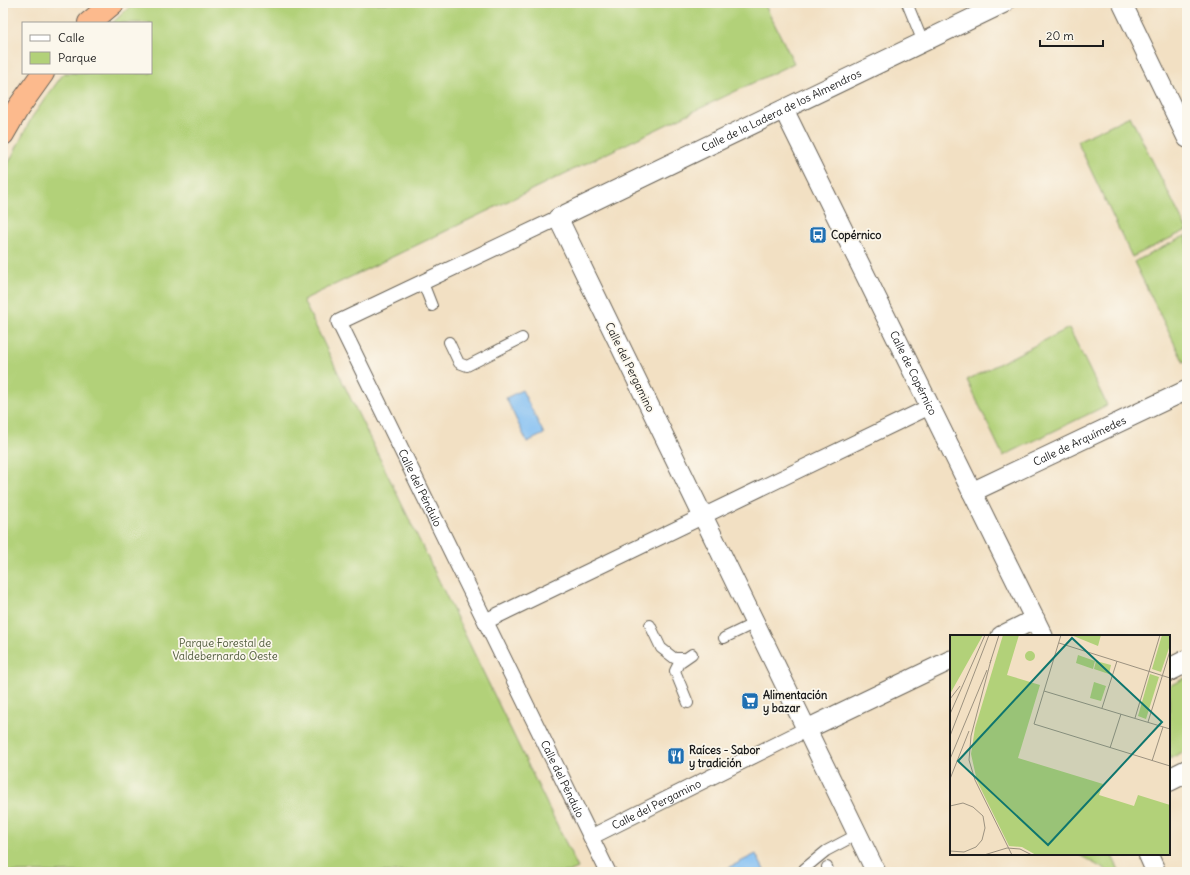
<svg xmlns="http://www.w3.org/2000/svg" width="1190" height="875" font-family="Delius,sans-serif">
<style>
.green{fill:#b2d179;stroke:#67764a}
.water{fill:#80bef3;stroke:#4e6d88}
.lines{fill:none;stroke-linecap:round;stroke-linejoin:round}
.service-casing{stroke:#676156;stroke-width:12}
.pedestrian-casing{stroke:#676156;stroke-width:17}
.minor-casing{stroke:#676156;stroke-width:21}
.tertiary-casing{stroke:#676156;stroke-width:24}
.motorway-casing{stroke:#676156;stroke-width:24}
.service{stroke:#fff;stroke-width:10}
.pedestrian{stroke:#fff;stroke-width:15}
.minor{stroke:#fff;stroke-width:19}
.tertiary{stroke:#fff;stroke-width:22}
.motorway{stroke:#fcba8d;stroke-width:22}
.labels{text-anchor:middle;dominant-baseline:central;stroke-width:3.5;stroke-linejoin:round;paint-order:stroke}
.street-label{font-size:11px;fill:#1c1c1c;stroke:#fbf7ec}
.poi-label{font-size:11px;font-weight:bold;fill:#1c1c1c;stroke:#fbf7ec;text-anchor:start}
.park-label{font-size:11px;fill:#505b3d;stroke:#fbf7ec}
.inset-road{fill:none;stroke:#9c9280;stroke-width:1}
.view{fill:#0f766e;fill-opacity:0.15;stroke:#0f766e;stroke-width:2}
.inset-edge{fill:none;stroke:#1c1c1c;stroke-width:2}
</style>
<rect width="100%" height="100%" fill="#fbf7ec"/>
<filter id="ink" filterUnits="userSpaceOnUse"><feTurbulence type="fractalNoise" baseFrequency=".025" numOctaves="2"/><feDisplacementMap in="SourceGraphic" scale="8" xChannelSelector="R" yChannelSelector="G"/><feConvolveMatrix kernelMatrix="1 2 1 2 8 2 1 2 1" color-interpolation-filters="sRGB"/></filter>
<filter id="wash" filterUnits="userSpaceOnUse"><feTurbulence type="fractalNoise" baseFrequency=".012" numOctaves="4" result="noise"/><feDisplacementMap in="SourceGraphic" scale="16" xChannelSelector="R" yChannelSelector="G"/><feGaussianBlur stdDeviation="0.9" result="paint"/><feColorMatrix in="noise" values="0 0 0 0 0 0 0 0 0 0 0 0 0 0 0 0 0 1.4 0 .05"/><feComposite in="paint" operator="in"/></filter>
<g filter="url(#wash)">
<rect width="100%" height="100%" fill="#f2e0c3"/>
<!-- green -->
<path class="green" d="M134,3H764L794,63L303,300L578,868L569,872H3V174L32,117L64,73H151V23H112Z
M1130,116L1187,230L1132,257L1077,141Z
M1187,235V361L1184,363L1134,262Z
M1069,328L1107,405L1003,456L967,380Z
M1187,677V750L1169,759V686Z
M1078,854H1111L1120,872H1109Z"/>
<!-- water -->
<path class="water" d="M522,390L544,434L527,442L506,398Z
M756,854L765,872H720Z"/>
</g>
<g filter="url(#ink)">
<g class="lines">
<defs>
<path id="service" d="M907,3L923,42
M423,283L432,306
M449,342L459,363L467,366L522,338
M650,625L661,648L674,658H683
M724,638L755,623
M688,703L675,671L679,663L692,654
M827,867L829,872
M804,872V869L826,851L858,834"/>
<g id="pedestrian">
<path id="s1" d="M558,218L339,322L608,872"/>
<path d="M486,621L929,407"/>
<path id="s2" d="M591,837L807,729"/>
</g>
<g id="minor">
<path d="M1122,3L1187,138"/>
<path id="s3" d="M784,110L1043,636"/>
<path id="s4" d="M972,492L1187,390"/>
<path d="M1001,636L1035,619"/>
<path d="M807,729L951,660"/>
<path d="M1148,854L1156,872"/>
<path id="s5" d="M876,872L558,218L1004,3"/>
</g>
<path id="tertiary" d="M1169,670L1187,661
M1169,780L1187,771"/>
<path id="motorway" d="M89,23L113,3
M3,134L18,108L43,73"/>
</defs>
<!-- service casing -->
<use href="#service" class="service-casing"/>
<!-- pedestrian casing -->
<use href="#pedestrian" class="pedestrian-casing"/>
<!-- minor casing -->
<use href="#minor" class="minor-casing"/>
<!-- tertiary casing -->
<use href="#tertiary" class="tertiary-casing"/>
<!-- motorway casing -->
<use href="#motorway" class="motorway-casing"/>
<!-- service -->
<use href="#service" class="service"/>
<!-- pedestrian -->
<use href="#pedestrian" class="pedestrian"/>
<!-- minor -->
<use href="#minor" class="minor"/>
<!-- tertiary -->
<use href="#tertiary" class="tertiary"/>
<!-- motorway -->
<use href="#motorway" class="motorway"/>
</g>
</g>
<!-- icons -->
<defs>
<symbol id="bus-square" viewBox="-11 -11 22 22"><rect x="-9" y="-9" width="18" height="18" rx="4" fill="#1f6fb2" stroke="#fbf7ec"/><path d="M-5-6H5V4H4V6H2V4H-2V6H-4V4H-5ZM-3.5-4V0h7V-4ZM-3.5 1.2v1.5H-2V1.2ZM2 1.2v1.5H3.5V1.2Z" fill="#fff"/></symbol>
<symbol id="supermarket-square" viewBox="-11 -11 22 22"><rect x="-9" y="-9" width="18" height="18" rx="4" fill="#1f6fb2" stroke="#fbf7ec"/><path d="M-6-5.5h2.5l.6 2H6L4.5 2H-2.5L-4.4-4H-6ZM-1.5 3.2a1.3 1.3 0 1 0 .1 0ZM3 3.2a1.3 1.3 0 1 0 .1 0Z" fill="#fff"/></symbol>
<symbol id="restaurant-square" viewBox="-11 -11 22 22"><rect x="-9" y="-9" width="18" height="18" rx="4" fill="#1f6fb2" stroke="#fbf7ec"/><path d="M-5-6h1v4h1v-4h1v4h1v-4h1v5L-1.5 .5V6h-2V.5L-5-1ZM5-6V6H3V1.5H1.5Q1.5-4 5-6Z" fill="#fff"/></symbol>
</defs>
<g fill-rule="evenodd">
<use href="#bus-square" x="808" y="225" width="20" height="20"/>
<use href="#supermarket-square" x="740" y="691" width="20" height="20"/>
<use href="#restaurant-square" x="666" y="746" width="20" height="20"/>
</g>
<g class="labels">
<!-- street labels -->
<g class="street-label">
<text stroke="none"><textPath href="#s5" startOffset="975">Calle de la Ladera de los Almendros</textPath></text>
<text transform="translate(630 367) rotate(64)">Calle del Pergamino</text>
<text stroke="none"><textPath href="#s3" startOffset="293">Calle de Copérnico</textPath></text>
<text stroke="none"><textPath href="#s4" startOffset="119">Calle de Arquímedes</textPath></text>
<text stroke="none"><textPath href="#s1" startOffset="427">Calle del Péndulo</textPath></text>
<text stroke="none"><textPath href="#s1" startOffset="751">Calle del Péndulo</textPath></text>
<text stroke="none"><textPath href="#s2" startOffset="73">Calle del Pergamino</textPath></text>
</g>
<!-- poi labels -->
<g class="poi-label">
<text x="831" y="235">Copérnico</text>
<text x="763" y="695">Alimentación<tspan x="763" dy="13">y bazar</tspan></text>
<text x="689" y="750">Raíces - Sabor<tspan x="689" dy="13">y tradición</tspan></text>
</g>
<!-- park labels -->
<g class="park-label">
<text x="225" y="643">Parque Forestal de<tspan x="225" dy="13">Valdebernardo Oeste</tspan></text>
</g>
</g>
<!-- overview -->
<g transform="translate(950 635)">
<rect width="220" height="220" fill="#f2e0c3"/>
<path d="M0,0H33L0,59ZM53,0H69L57,40L90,50L68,123L153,149L149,160L184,171L188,160L220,170V220H86L72,212L59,211L27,146L21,119L25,93ZM121,0H151L148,11ZM212,0H220V10L211,37L202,34ZM75 21a5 5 0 1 1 10 0a5 5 0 1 1-10 0ZM128,20L145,26L143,34L126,28ZM146,26L161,30L159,39L144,34ZM200,39L209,42L196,84L188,81ZM144,47L156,51L151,66L140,63Z" fill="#b2d179"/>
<path class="inset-road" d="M111,0L84,89L220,131M109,8L220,43M41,25L21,101L19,125L25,145L62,220M40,28L49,0M94,56L220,94M0,64L10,51M152,73L167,26M0,79L35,0M185,83L210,0M198,87L220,16M0,101L39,0M160,113L171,79M0,124L37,35M202,126L213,92M0,144L19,96M0,171L13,168L23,172L33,181L35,193L32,205L26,212L14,217L0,216M34,220L57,213L70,214L82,220"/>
<path class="view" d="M122,3L212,87L98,210L8,126Z"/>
<rect width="220" height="220" class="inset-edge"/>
</g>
<!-- margin -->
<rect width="1190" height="875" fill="none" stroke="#fbf7ec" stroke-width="16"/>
<!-- legend -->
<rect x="22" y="22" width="130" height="52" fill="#fbf7ec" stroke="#a29f99"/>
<rect x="30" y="35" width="20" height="6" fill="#ffffff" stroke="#a29f99"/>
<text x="58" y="42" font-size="12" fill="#1c1c1c">Calle</text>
<rect x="30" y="52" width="20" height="12" fill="#b2d179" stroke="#a29f99"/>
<text x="58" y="62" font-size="12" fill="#1c1c1c">Parque</text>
<!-- scale -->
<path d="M1040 40v6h63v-6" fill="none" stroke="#1c1c1c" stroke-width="2"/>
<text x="1046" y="40" font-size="12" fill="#1c1c1c" stroke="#fbf7ec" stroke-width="3" paint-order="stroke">20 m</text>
</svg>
